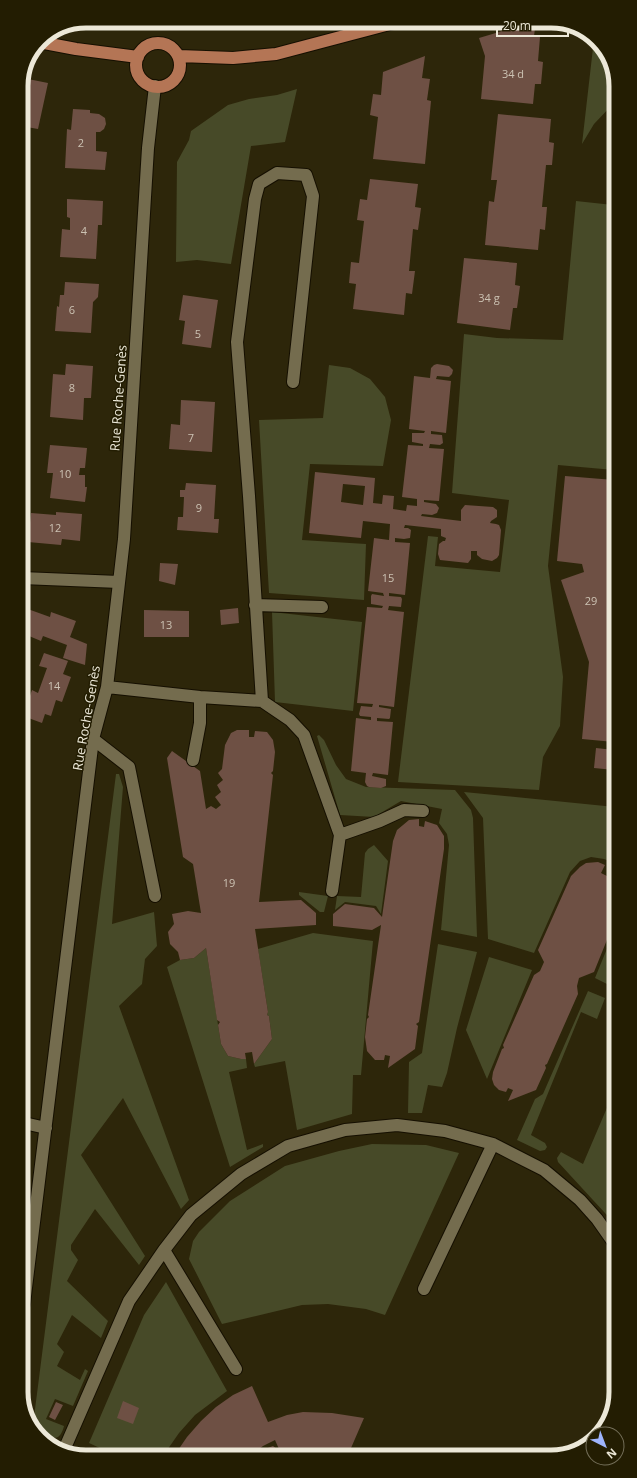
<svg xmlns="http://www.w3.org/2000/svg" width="637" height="1478" font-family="'Open Sans',sans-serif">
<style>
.green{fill:#474a28}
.building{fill:#6e5044;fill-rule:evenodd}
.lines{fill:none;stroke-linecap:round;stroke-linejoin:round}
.minor-casing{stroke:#150f00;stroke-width:14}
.major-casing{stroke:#150f00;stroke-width:14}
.minor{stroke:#746c4e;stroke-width:12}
.major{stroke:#b47555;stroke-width:12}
.labels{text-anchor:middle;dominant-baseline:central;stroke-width:3;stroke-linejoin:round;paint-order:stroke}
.number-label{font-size:11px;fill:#ccc2b3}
.street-label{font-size:13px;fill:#ece8d8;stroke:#231d02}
.rim{fill:none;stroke:#ece8d8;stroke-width:5}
</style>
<rect width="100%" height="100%" fill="#2d260a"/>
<!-- green -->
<path class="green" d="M594,39L613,65V104L594,124L582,144Z
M297,89L285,142L251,146L231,264L197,260L176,262L177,162L189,140L191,131L228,105L249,99L277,95Z
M576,201L613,205L614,470L558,465L548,566L563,677L560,726L543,757L539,790L398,782L428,536L438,537L435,566L500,572L509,500L452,493L464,334L497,338L563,340Z
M329,365L350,368L370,379L385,397L391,420L383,466L310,464L302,540L366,544L364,600L269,593L259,420L323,418Z
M272,612L362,622L353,711L275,702Z
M319,735L324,740L336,765L346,779L366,787L455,790L471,810L473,818L477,937L441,930L449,845L447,834L439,823L442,809L401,801L374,817L340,815L317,736Z
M116,774H119L123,787L112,924L154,912L157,946L145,959L142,984L119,1006L189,1200L181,1209L123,1098L81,1155L145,1256L139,1265L95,1209L71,1245V1250L78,1260L67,1281L108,1321L101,1338L72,1315L57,1344L64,1352L57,1366L80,1380L85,1369L88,1371L73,1406L55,1399L46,1419L64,1426C63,1430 61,1435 58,1437C50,1441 37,1430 33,1425Z
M464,792L615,807V863L604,859L591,857L580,861L570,872L534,953L488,939L483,818Z
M374,845L388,861L381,914L376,906L345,902L335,910L337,896L361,897L365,853L368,849Z
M299,892L328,896L324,912H320L299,895Z
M615,929V988L595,978Z
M313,933L373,941L361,1075H353L352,1114L297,1130L285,1061L255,1067L254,1064L272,1039L269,1016L267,1015L268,1012L258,949Z
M438,944L477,952L457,1028L447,1073L442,1087L428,1085L422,1113H408L409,1062L422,1053Z
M206,948L221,1044L228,1056L241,1059H246L247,1068L229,1072L247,1150L263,1144V1147L230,1167L167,967L180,960L194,958Z
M489,957L532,970L487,1079L466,1030Z
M588,991L605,998L597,1019L581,1012L531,1135L545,1143L547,1147L545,1150L540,1151L517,1140L535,1099L543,1094Z
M613,1004L615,1005V1026L607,1022Z
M615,1089L616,1225L558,1162L557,1158L561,1152L583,1164Z
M372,1144L426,1145L459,1153L385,1315L366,1309L328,1304L302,1305L222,1324L189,1259L193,1241L199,1232L230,1201L285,1166L339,1151Z
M166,1282L227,1391L195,1415L179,1433L163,1456L119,1457L89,1443L144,1315Z"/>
<!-- building -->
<path class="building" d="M536,21L534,36L540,37L538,61L543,62L541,84H535L533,104L481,99L485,56L479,38Z
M425,56L422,78L430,79L427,100L431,101L425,164L373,159L378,117L370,115L373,94L381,95L383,72Z
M23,78L48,83L38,129L21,126V82Z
M73,109L90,110V113L99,114L105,118L106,124L104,129L100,132H96V151L107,152L105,170L65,168L67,129L71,130Z
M498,114L551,119L549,142L554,143L552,165H546L542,207H547L545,230L540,229L538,250L485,245L489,201L494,202L497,180H491Z
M21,172L27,173L22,197H21Z
M370,179L418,184L415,207L421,208L418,230L413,229L409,271H415L412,294L406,293L404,315L353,309L356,284L349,283L351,262L359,263L364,221L357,220L360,199L367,200Z
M67,199L103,201L102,225H98L96,259L60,257L62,229L70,230V218L67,217Z
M464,258L517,263L515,285L520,286L517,308H513L510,330L457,323Z
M65,282L99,284L98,297L93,302L91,333L55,331L57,306L59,307L60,295H64Z
M183,295L218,300L211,348L182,344L185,321L179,320Z
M66,364L93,366L91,398H84L83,420L50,417L53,374L65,375Z
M437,364L449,366L453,370L452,374L449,377L437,376L436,379L451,381L446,433L431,431V434L442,435L443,443L440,445L430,444L429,448L444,449L439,501L424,500V502L436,504L439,508L437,513L432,515L422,514L421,516L461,521V510L465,505L493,507L497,510V517L491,521L490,523L496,524L499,525L501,530L499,555L497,558L492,561L482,559L477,555V551H471V559L468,563L440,560L438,554L439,544L443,541H445L446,538L441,536V529L405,525L404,528H408L411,530L410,538L404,539L395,538V542L410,543L405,595L389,593V596L401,597L402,599L401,607L389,606L388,610L404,612L394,707L379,705V707L391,709L390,718L389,719L377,718V721L393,722L388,775L373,773L372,776L386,779V786L381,788L369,787L367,786L365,782L366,773L351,771L356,718L371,720V717L360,716L359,714L361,706L372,707L373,704L357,703L367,607L382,608L383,606L371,604V596L372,594L384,596L383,593L368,591L374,538L389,540L390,524L363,521L361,538L309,533L315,472L375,478L373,503L382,504L383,495L394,496L393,509L406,511L407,505L417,506V499L402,497L408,445L423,446V444L412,442V433H424L425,431L409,429L414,376L430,378L431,368L434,365ZM343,484L365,486L363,505L341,502Z
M181,400L215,402L212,452L169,449L171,424L180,425Z
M50,445L87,448L85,468H80L79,475H85V487H87L85,502L50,498L53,473H47Z
M565,476L614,480V742L582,739L589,662L561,580L584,572L582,564L557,561Z
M186,483L216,485L214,519H219L218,533L177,530L178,517H183L184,497H180V490H185Z
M56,512L82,514L80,541L62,539L61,545L28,542L31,513L56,515Z
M160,563L178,564L175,585L159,581Z
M25,608L50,617L51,612L76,621L70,637L87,644L85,665L63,658L67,645L43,636L41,641L29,636L26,643L22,642V613Z
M238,608L239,623L221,625L220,610Z
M144,610L189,611V637H144Z
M44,653L68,661L63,674L71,677L62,702L56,700L51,716L45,714L42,723L23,716L32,690L38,693L47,668L39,666Z
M237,730H249V737H254L255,731L267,732L273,740L275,752L273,771L271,773L273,775L259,902L301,900L316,913V925L255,929L268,1012L267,1015L269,1016L272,1039L254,1064L252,1052L245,1053L246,1059H241L228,1056L221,1044L218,1025L220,1022L217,1020L206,948L194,958L180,960L178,952L170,944L168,932L174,924L172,914L188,911L201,913L193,864L183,857L167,758L172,751L200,771L206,809L211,806L216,809L221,805L215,797L221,792L217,785L223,780L218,773L222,769L225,745L231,733Z
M596,748L614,750V770L594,768Z
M419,819V826L424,827L425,821L437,825L444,836V849L419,1022L416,1024L418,1026L415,1049L388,1068L390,1056L385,1055L384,1060H375L367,1051L365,1037L367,1019L369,1017L368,1015L381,925L372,930L333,926V914L345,904L374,908L382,917L393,841L397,830L409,820Z
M598,862L605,865L601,873L607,876L610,868L615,870V920L594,972L579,978L577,986L578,994L547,1064L545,1065L546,1068L536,1090L508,1101L513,1090L508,1088L506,1092L499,1090L494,1085L492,1079L493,1072L502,1049L504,1048L503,1045L534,975L540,971L544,962L538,950L571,876L580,867L586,863Z
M252,1386L268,1422L287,1415L303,1412L332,1413L364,1418L348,1455L282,1456L275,1440L263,1446L250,1456H174L187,1437L201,1421L216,1407L233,1395Z
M123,1401L139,1408L133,1424L117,1418Z
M56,1402L63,1405L55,1420L49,1417Z
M273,1446L278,1450L279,1456H263L265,1449Z"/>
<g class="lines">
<defs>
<path id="minor" d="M22,578L119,582
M255,605L322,607
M107,687L200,697L262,701L249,496L237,342L255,199L259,184L277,173L306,175L313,196L293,382
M262,701L290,720L304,735L340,835L332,891
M93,739L129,767L155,896
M193,760L200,723V697
M340,835L380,821L404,810L423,811
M24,1123L46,1128
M164,1250L236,1369
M424,1289L493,1144
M24,1304L93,739L107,687L124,539L148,148L155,86
M64,1450L129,1301L164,1250L191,1215L241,1174L288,1146L345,1130L397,1125L445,1131L493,1144L544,1170L580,1200L597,1219L616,1246"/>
<path id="major" d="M39,42L76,49L138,57
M136 65a22 22 0 1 1 44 0a22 22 0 1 1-44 0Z
M179,56L233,58L276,54L401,21"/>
</defs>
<!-- minor casing -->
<use href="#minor" class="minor-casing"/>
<!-- major casing -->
<use href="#major" class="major-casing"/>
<!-- minor -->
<use href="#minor" class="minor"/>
<!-- major -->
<use href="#major" class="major"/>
</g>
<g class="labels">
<!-- number labels -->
<g class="number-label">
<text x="513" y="73">34 d</text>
<text x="81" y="142">2</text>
<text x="84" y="230">4</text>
<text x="489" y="297">34 g</text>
<text x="72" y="309">6</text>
<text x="198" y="333">5</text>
<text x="72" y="387">8</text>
<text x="191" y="437">7</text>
<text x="65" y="473">10</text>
<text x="199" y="507">9</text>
<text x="55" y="527">12</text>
<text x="388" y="577">15</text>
<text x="591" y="600">29</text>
<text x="166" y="624">13</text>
<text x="54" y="685">14</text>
<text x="229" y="882">19</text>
</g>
<!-- street labels -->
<g class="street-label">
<text transform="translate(118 398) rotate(-86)">Rue Roche-Genès</text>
<text transform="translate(86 718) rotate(-80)">Rue Roche-Genès</text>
</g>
</g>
<!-- crop -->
<path d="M0 0H637V1478H0ZM86 28H551A58 58 0 0 1 609 86V1392A58 58 0 0 1 551 1450H86A58 58 0 0 1 28 1392V86A58 58 0 0 1 86 28Z" fill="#231d02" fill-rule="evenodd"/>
<path class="rim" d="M86 28H551A58 58 0 0 1 609 86V1392A58 58 0 0 1 551 1450H86A58 58 0 0 1 28 1392V86A58 58 0 0 1 86 28Z"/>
<!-- north arrow -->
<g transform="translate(605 1446) rotate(138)"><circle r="19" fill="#231d02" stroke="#736e58"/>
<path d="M0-3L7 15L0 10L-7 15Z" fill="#9eb4fd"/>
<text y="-6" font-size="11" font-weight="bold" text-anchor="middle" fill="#ece8d8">N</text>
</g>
<!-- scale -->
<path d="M497 30v6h71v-6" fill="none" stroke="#ece8d8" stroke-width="2"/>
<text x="503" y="30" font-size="12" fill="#ece8d8" stroke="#231d02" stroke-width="3" paint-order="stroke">20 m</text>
</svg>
